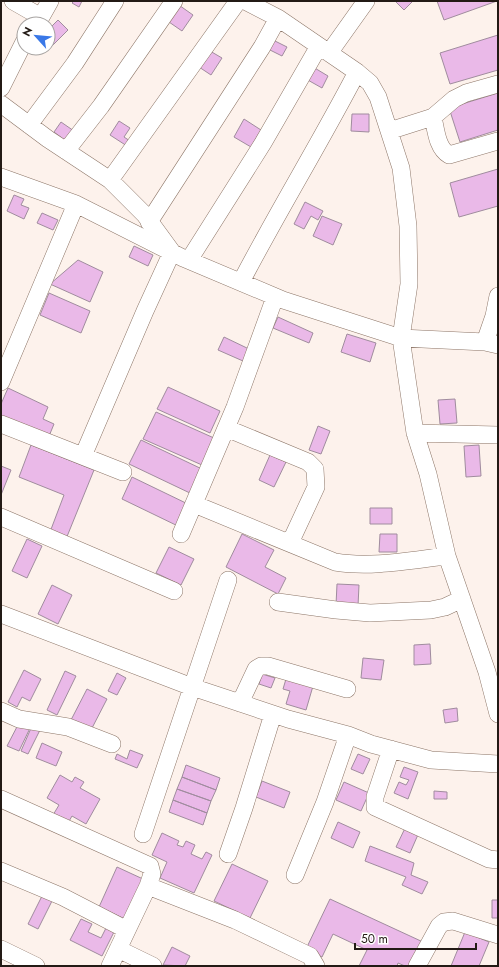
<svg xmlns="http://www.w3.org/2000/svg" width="499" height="967" font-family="Jost,sans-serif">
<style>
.building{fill:#eab9e8;stroke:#a08c9e}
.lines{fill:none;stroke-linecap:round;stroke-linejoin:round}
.minor-casing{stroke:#8d7668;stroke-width:18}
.minor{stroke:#fff;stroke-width:17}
</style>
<rect width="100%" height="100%" fill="#fdf2ec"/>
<!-- building -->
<path class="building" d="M74,1H82L79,7L72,3Z
M397,1H413L404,10L396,2Z
M437,1H497L444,20Z
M176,3L193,15L182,31L169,22Z
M58,20L68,30L51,47L48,44V30Z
M498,35V70L450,84L440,53Z
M273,40L287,47L282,56L268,49Z
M210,51L222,58L211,75L199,67Z
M313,67L328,76L322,88L306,79Z
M498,93V130L460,142L449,108Z
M352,114H369V132L351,131Z
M244,119L261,130L251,147L234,137Z
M119,121L130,128L124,137L130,141L127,146L110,135Z
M61,122L74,131L66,141L54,132Z
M498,169V206L459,217L450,183Z
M14,195L24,199L21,205L29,208L24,219L7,211Z
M305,202L323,211L318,220L311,216L304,229L294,224Z
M42,213L58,220L53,230L37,223Z
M322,216L342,224L333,245L313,236Z
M134,246L153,255L148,266L129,257Z
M78,260L103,272L90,302L50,284Z
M49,293L90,311L81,333L40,315Z
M278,317L313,333L309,343L273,328Z
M347,334L376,343L370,362L341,352Z
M224,337L249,349L243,361L218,350Z
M168,387L220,411L210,433L157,409Z
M8,388L48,407L43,419L54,424L47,441L1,420V404Z
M455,399L457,423L440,424L438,400Z
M156,412L214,438L202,465L143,439Z
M318,426L330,431L321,454L309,450Z
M141,440L204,470L192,494L129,464Z
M31,445L94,470L66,539L50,532L64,495L19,477Z
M479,445L481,476L466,477L464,446Z
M270,455L286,462L274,487L259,480Z
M1,466L11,470L1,495Z
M132,477L192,506L182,528L122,499Z
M370,508H392V524H370Z
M242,534L274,550L265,567L286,578L278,594L226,567Z
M380,534H397V552H379Z
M27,539L42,546L27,578L12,571Z
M169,547L194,559L181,585L156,573Z
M337,584L359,585L358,606L336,605Z
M52,585L72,595L58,624L38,614Z
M430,644L431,664L414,665V645Z
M363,658L384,660L381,680L361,678Z
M24,670L41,679L30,701L22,697L17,707L8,702Z
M65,671L76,676L57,715L47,710Z
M117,673L126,678L117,695L108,691Z
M262,674L275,678L271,688L259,684Z
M286,679L313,686L306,710L286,704L290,691L283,689Z
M87,689L107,699L91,730L71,720Z
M457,708L458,721L445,723L443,710Z
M20,721L31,726L19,751L7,746Z
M32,726L40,730L28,754L21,751Z
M42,743L62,752L56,766L36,758Z
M130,750L143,755L137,768L115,759L117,754L127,759Z
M358,754L370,759L363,774L351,769Z
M186,765L220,778L216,790L182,777Z
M404,767L418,772L408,799L394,793L399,782L406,785L409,780L400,777Z
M60,775L72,782L75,777L84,782L80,788L100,799L86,824L72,816L68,823L53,815L59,805L47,798Z
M182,777L216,790L211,801L177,789Z
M262,781L290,792L284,808L256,797Z
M344,782L369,793L361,811L336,800Z
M177,789L211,801L207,813L173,800Z
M434,791L447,792V799H434Z
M173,800L207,813L203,825L169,812Z
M338,822L360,832L353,848L331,838Z
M407,824L420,830L410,853L396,847Z
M162,833L179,841L177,845L183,847L186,841L195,845L191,854L202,859L206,852L212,855L194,893L160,878L167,862L152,855Z
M370,846L414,863L411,875L428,882L422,894L402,885L406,877L365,861Z
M232,864L268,881L250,918L214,901Z
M117,867L143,879L125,919L99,907Z
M42,896L52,901L38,929L28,924Z
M330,899L423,942L412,966H405L398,963L397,966H359L367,950L333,934L322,957L306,949Z
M492,900H498V918H492Z
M81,919L92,924L88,932L101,938L107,926L115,930L102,956L70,940Z
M465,932L489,942L479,966H451Z
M172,947L190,956L185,966L163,965Z"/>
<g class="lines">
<defs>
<path id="minor" d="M13,1L41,17
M245,1L278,18L357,72L370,83L378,97L401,168L408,226L409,284L401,338L415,433L428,474L447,556L487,672L498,714
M37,24L50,1
M329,53L366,1
M1,88L24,42
M1,104L48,139L110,180L145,215L172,252L145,311L83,456
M433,117C436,130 437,148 449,155L498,141
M29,125L75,63L115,1
M389,131L433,117L454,99L466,93L498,84
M66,151L101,106L174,1
M1,177L76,204L183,258L283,300L401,338L485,342L498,345
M110,180L238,1
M149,222L262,47L278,18
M189,260L263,143L319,46
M241,282C278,211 320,143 357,72
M485,342L494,316L498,296
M1,382L76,204
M1,424L123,472
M226,428L308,462L315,469L316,487L290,543
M415,433L498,435
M194,504L335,562C371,568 411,560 447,556
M1,517L174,591
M181,534L235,407L275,297
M278,602L336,610L370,613L431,610L445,607L462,599
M1,614L192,687L288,719L348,735L371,744L431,760L498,764
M240,703L256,669L261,666H268L347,689
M1,711L19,719L68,727L112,744
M391,749L375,797V807L489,859L498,860
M1,799L150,866L152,874L148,886L110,966
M143,834L228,580
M228,854L244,808L273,714
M1,871L63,897L127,930
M295,875L325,802L348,735
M148,886L235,920L310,956L316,966
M1,949L36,966
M118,949L153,966
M417,966L439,926L444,922L453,921L498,935"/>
</defs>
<!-- minor casing -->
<use href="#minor" class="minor-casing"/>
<!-- minor -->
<use href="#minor" class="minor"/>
</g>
<!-- border -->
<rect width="499" height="967" fill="none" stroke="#231a15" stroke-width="4"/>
<!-- north arrow -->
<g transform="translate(36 36) rotate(297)"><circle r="19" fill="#ffffff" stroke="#a7a3a1"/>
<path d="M0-3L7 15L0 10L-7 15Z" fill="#3a78e7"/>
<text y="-6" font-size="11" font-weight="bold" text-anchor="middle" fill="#231a15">N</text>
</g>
<!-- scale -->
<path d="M355 943v6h121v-6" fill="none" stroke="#231a15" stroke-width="2"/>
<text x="361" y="943" font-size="12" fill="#231a15" stroke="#ffffff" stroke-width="3" paint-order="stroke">50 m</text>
</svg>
